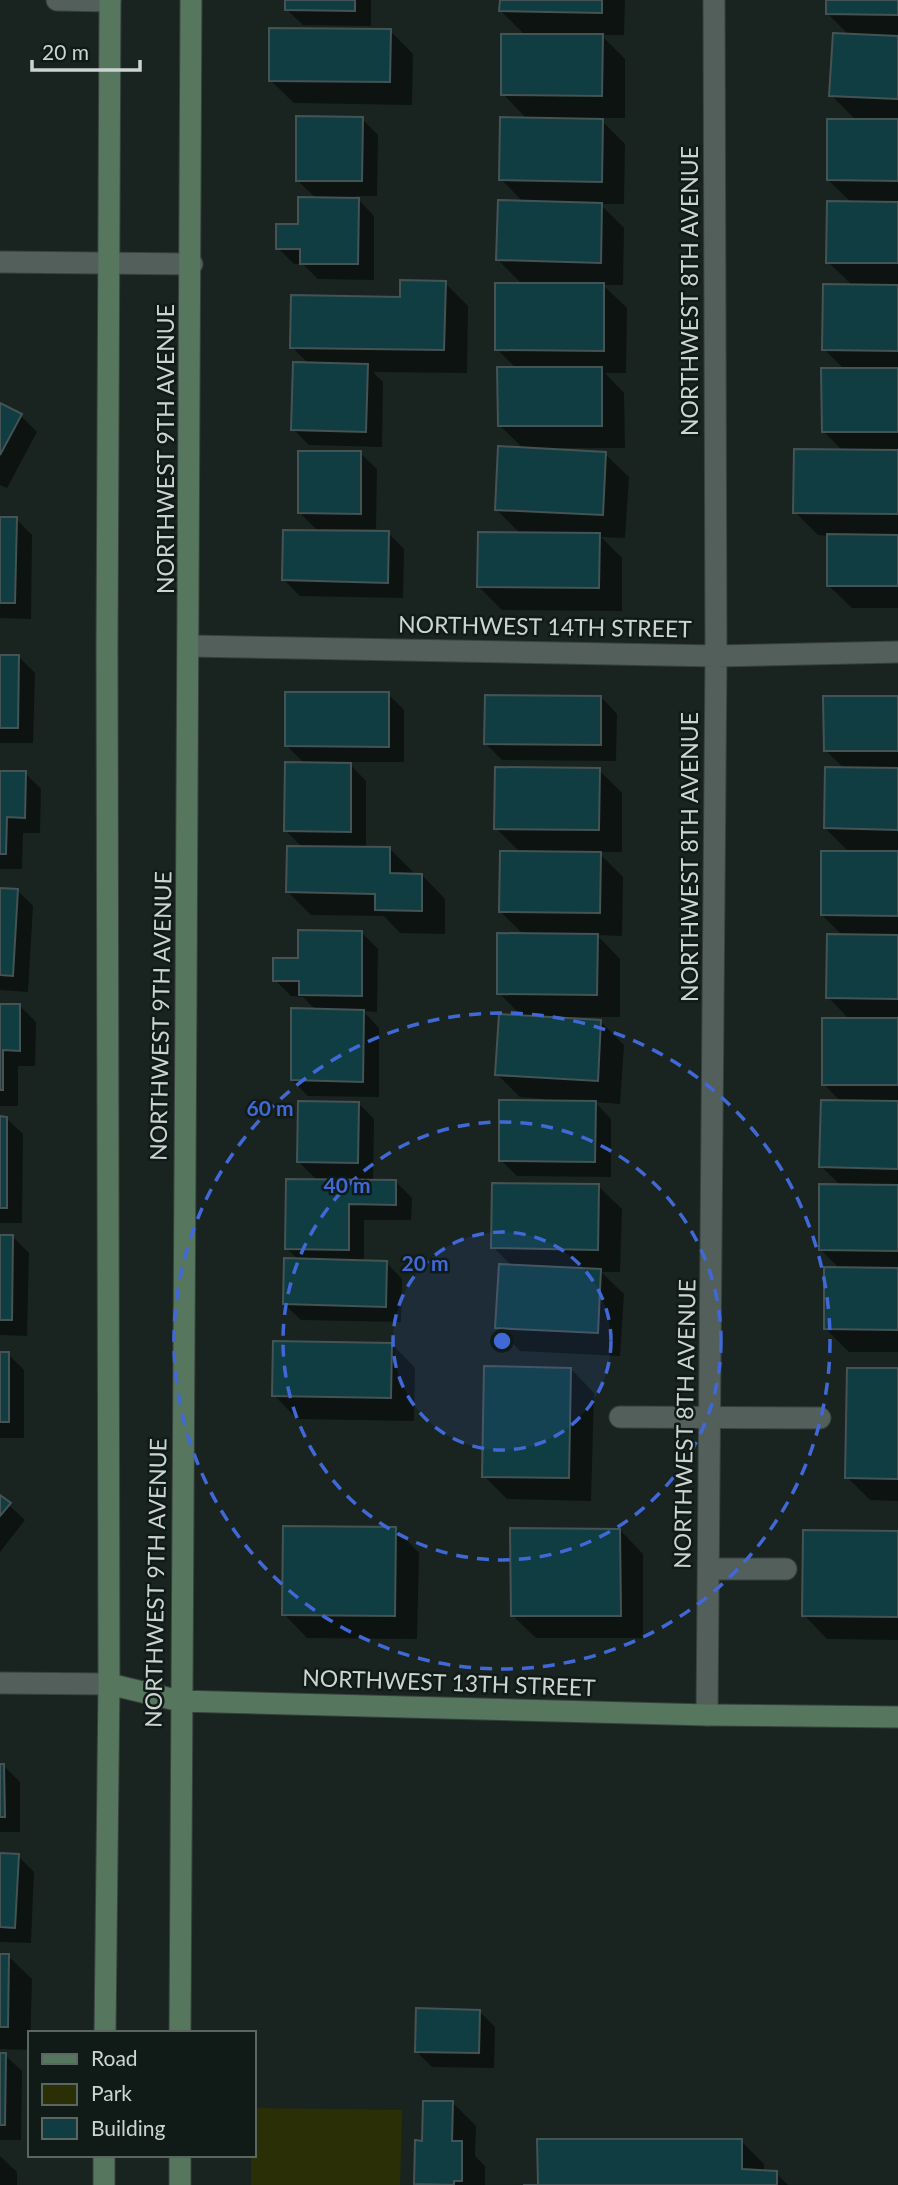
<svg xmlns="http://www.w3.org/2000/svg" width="898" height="2185" font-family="Lato,sans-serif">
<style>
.green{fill:#2b2f05}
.shadow{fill:#0007}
.building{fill:#0f3d41;stroke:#455354;stroke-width:2}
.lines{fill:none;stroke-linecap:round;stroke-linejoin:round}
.lane-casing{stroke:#38413e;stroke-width:23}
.street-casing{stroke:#38413e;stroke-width:23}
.secondary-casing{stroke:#38413e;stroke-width:23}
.lane{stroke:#525f5b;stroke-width:21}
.street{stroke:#525f5b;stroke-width:21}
.secondary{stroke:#56765d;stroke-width:21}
.ring{fill:none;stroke:#4069d7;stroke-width:3.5;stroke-dasharray:12 9}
.labels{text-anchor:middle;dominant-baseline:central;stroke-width:5;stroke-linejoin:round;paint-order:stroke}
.street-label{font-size:23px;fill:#ccd4d1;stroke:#101b18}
.centre{fill:#4069d7;stroke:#101b18;stroke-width:3.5}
.ring-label{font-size:21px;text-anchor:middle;font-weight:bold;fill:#4069d7;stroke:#101b18;stroke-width:5;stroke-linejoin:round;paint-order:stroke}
</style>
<rect width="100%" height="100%" fill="#192421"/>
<!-- green -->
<path class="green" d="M254,2108L402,2110L400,2185H251V2155H254Z"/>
<!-- shadow -->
<path class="shadow" d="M287,0H371V26L303,25L286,9Z
M501,0H625L624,35H601L625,59V118H599L625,144L624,204H600L624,228L623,285H603L627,308L626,373H605L624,393L625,448H561V451L605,454L629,477L625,538L601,537L622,558V611L502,610L478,586L521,534L496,509L524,449L499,425L517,369L497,349L523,285L498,260L524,203L501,179L528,120L503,94L526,36L501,11Z
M828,0H898V608H852L828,585L829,536L818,535L795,512L843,451L823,431L845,370L824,349L853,286L828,262L852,203L828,180L857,121L831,95L850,36L828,14Z
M390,31L413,54L412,105L294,103L270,80Z
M362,119L378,135L377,196H355L374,216V280L318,279L303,264H294L278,248L300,226L317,199L297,180Z
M445,283L468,306L467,373L373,372L383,382L382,447L309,445L293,429L309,364L292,347Z
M0,405L21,416L37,432L7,488L0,485Z
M360,453L377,469L376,529H320V532L388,533L404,549L403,598L300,596L284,580L319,532L299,512Z
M0,519H16L32,535L31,619L0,618Z
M0,657H19L35,673L33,743H0Z
M388,694L404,710V762H348L366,781V849H390L413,872V875H422L445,899V934L400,933L384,916L311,915L288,892L303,848L286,831L305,764L287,746Z
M601,697L617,714L616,761L502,760L486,744Z
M898,698V1352H849L825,1328L840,1269L820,1249L841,1186L821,1166L841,1102L824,1084L850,1020L828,997L843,936L822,915L850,853L825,828L845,769L825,750Z
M599,770L622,793V852H598L623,877L622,936L597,935L620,959V1017H565V1020L601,1022L624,1045L620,1104L595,1102L611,1119V1177L517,1176L501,1160L543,1102L544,1099L520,1097L497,1074L523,1017L499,993L524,935L500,911L521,853L496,828Z
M0,773H25L41,789L40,833H23L22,869H0Z
M0,889L17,890L33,906L28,992L0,990Z
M362,933L378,949L377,1012L363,1011L379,1028V1097L308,1096L292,1080L317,1011L303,997L291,996L275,980L300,960Z
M0,1006H20L36,1022L35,1066H18V1106H0Z
M358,1103L374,1119L373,1181L396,1182L412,1198L411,1220H364V1262H386L402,1279L401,1322L301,1320L284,1304L299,1260L287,1249L318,1181L299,1162Z
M0,1118H6L23,1134L22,1223H0Z
M598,1186L622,1209L620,1272H601L624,1294L620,1356L520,1351L497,1327L512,1266L493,1247Z
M0,1237H13L29,1253L27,1336L0,1335Z
M392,1344L415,1368L414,1421L297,1419L274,1395Z
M0,1354H8L24,1370V1438H0Z
M571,1369L594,1393L591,1501L507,1499L484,1476Z
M898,1370V1501L870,1500L847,1477Z
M0,1497L25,1520L0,1552Z
M396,1529L419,1553L417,1639L307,1638L284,1614Z
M620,1530L643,1554V1638H536L512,1615Z
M898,1533V1640L827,1639L804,1615Z
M0,1766H4L20,1782V1832H0Z
M0,1855L18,1856L34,1872L31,1943L0,1942Z
M0,1956H8L32,1979L30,2050L0,2049Z
M479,2011L495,2027L494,2068L432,2067L416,2051Z
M0,2055H5L22,2071L21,2140H0Z
M453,2103L476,2126L475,2156L485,2166V2185H418L416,2183L424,2143Z
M741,2141L764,2164V2172L776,2173L788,2185H540Z
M0,2156L17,2172V2185H0Z"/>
<!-- building -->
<path class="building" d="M285,0H355V11L285,10Z
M500,0H602V13L499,11Z
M826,0H898V15L826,14Z
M269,28L391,29L390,82L269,81Z
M833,33L898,36V99L829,96Z
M501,34H603L602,96L501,95Z
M296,116L363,117L362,181H296Z
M500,117L603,119L602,182L499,180Z
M827,119H898V181L827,180Z
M298,197L359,198L358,264H300V249H276V224H298Z
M498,200L602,203L601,263L496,260Z
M827,201L898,202V263H826Z
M400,280L446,281L444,350L290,348L291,295L400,297Z
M495,283H604V351L495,350Z
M823,284L898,285V351L822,350Z
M293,362L368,364L366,432L291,430Z
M497,367H602V426H498Z
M821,368H898V432H822Z
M0,403L22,414L0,455Z
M498,446L606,452L603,515L495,510Z
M794,449L898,450V514L793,513Z
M298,451H361V514L298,513Z
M0,517H17L15,603H0Z
M283,530L389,531L388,583L282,580Z
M478,532L600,533L599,588L477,587Z
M827,534L898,535V586H827Z
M0,655H19L18,728H0Z
M285,692H389V747L285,746Z
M485,695L601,696V745L484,744Z
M823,696H898V751H824Z
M285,762L351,763V832L284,831Z
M495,767L600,768L599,830L494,829Z
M825,767L898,768V830L824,828Z
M0,771H26L25,818L7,817L6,854H0Z
M287,846L390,847V873L422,874V911L375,910V894L286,892Z
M500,851L601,852L600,913L499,912Z
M821,851H898V916L821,915Z
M0,888L18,889L13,976L0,975Z
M298,930L362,931V996L299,995V981H273V958H298Z
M497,933L598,934L597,995L497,994Z
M827,934L898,935V999L826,998Z
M0,1004H20V1051L3,1050V1090H0Z
M291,1008L364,1010L363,1082L291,1080Z
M499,1014L601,1020L598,1081L495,1075Z
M822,1018H898V1085H822Z
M499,1100L596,1101L595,1162L499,1161Z
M821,1100L898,1101V1169L819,1167Z
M298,1101L359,1102L358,1163L297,1162Z
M0,1116L7,1117V1208H0Z
M286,1179L396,1180V1205L349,1204V1250L285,1249Z
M492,1183L599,1184L598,1250L491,1248Z
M819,1184L898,1185V1251L819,1250Z
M0,1235H13L12,1320H0Z
M284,1258L387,1261L386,1307L283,1304Z
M499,1264L601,1269L598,1333L495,1328Z
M824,1267L898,1268V1330L824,1329Z
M273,1341L392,1343L391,1398L272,1396Z
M0,1352H9V1422H0Z
M484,1366L571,1368L569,1478L482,1477Z
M847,1368H898V1479L845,1478Z
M0,1495L11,1503L0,1516Z
M283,1526L396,1527L395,1616L282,1615Z
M510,1528L620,1529L621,1616H511Z
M803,1530L898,1531V1617L802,1616Z
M0,1764H4L5,1817H0Z
M0,1853L19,1854L15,1928L0,1927Z
M0,1954H9L8,2027H0Z
M416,2008L480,2010L479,2053L415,2052Z
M0,2053H6L5,2125H0Z
M423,2101H453L452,2141H462V2181H454V2185L414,2184L415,2140L422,2141Z
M537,2139H742V2169L777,2171V2185H523H538Z"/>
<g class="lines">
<defs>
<path id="lane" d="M620,1417L820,1418
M709,1569H786"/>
<path id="street" d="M57,0L110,1
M0,262L192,264
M190,646L716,656L898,652
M0,1683L109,1684
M707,1715L716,656L714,0"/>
<path id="secondary" d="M109,1684L180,1701L707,1715L898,1717
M105,2033L109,1684L107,648L110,0
M180,2033C180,1355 192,678 191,0
M180,2155V2185
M104,2185V2155"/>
</defs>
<!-- lane casing -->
<use href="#lane" class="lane-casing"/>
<!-- street casing -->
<use href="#street" class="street-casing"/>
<!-- secondary casing -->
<use href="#secondary" class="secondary-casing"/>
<!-- lane -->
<use href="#lane" class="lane"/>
<!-- street -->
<use href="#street" class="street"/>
<!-- secondary -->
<use href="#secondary" class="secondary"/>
</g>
<!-- distance rings -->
<circle cx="502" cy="1341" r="109" fill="#4069d7" fill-opacity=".12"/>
<g class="ring">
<circle cx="502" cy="1341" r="109"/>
<circle cx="502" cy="1341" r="219"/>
<circle cx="502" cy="1341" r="328"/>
</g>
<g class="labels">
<!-- street labels -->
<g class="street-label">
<text transform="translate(689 291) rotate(-90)">NORTHWEST 8TH AVENUE</text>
<text transform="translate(165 449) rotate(-90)">NORTHWEST 9TH AVENUE</text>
<text transform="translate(545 626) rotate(1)">NORTHWEST 14TH STREET</text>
<text transform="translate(689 857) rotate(-90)">NORTHWEST 8TH AVENUE</text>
<text transform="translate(160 1016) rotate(-89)">NORTHWEST 9TH AVENUE</text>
<text transform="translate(684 1424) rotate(-89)">NORTHWEST 8TH AVENUE</text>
<text transform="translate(155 1583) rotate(-89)">NORTHWEST 9TH AVENUE</text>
<text transform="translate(449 1682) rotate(2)">NORTHWEST 13TH STREET</text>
</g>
</g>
<circle cx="502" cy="1341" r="10" class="centre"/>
<g class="ring-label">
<text x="270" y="1116">60 m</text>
<text x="347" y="1193">40 m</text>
<text x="425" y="1271">20 m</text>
</g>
<!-- legend -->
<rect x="28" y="2031" width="228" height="126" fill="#101b18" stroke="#5b6562" stroke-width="2"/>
<rect x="42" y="2054" width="35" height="10" fill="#56765d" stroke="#5b6562" stroke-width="2"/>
<text x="91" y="2066" font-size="21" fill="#ccd4d1">Road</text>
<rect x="42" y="2084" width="35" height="21" fill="#2b2f05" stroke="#5b6562" stroke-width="2"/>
<text x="91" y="2101" font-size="21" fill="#ccd4d1">Park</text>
<rect x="42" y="2118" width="35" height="21" fill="#0f3d41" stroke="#5b6562" stroke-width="2"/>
<text x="91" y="2136" font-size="21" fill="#ccd4d1">Building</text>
<!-- scale -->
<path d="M32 60v10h108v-10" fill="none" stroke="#ccd4d1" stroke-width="3.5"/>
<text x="42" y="60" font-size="21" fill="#ccd4d1" stroke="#101b18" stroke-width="5" paint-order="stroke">20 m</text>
</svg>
